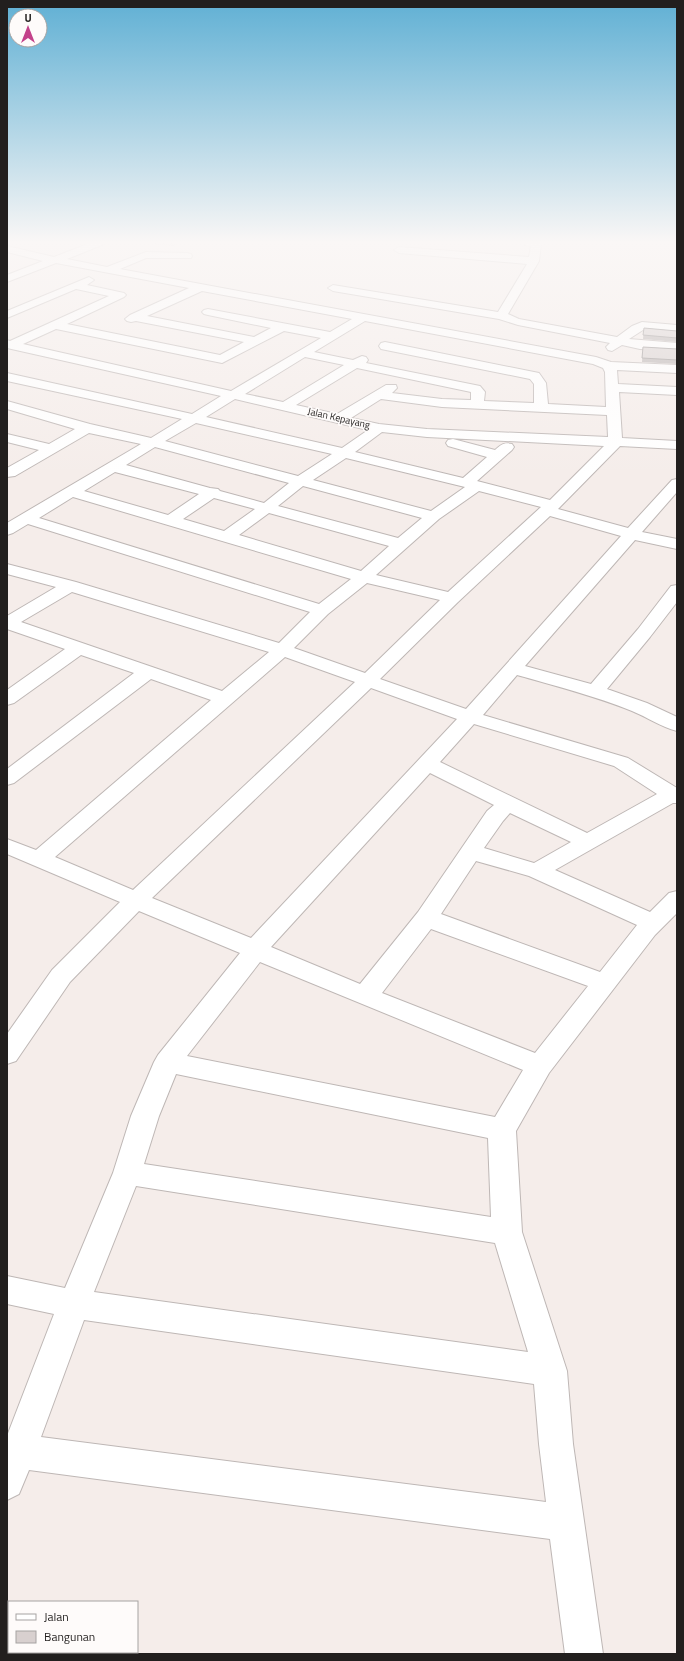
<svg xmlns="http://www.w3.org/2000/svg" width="684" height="1661" font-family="'Titillium Web',sans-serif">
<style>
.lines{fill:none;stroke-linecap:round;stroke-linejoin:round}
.minor-casing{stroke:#beb7b5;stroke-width:2}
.minor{fill:#fff;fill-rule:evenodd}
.wall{fill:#bab3b2}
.building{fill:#d8d0cf;stroke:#979291}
.labels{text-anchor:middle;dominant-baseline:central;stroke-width:3.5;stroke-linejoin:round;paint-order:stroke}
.far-street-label{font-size:10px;fill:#221f1e;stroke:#fefbfa}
</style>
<rect width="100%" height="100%" fill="#f5edea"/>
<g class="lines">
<defs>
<path id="minor" d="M90,243H103L102,245L67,259L107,267L146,252L187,253L191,254L192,256L191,258H146L120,269L596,357L611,362L677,365V373L617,370L618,384L677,387V395L619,392L622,438L677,441V449L620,446L558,509L628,528L672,480L677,479V492L642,532L677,539V549L635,540L525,666L591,684L638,629L671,586L677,585V602L650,637L607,689L647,703L677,717V731C661,727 647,717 632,711C595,696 556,686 517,675L483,715L628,758L677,788V803H673L555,870L650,912L669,893L677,891V913L655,935L549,1073L516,1131L522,1232L567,1371L573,1444L603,1654H565L550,1539L29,1470L19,1494L7,1500V1436L54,1314L7,1304V1276L65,1288L113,1173L131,1116L154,1062L158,1055L240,953L139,911L70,982L16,1061L7,1064V1034L52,970L120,902L7,854V839L36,850L211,700L151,679L14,783L7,785V769L134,673L81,655L14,703L7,705V690L65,649L7,629V616L56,587L7,574V564L76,582L279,643L310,612L28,524L13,533L7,535V523L141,444L89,433L15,476L7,477V468L39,450L7,442V434L49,444L75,429L7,409V401L90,424L151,438L182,419L7,381V373L192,414L221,396L7,348V340L10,341L109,296L76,289L7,318V311L89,277L94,280L87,285L124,293L126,295L124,297L67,324L220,355L244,342L136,321L131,322L127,321L125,319L130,315L189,288L56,263L7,282V275L43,261L7,252V246L54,257ZM202,291L352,319L330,332L208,309L204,310L202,312L204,314L208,315L271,328L254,337L147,316ZM365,321L593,364L603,368L605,372L606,407L548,404L546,383L539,373L385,342L381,343L379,346L381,349L530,379L534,384V403L484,401L485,392L480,386L366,363L368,360L366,357L362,356L353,360L314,352ZM56,329L222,363L284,331L321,338L231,391L23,344ZM305,357L344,365L283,402L245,394ZM357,368L471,392V400L442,399L392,393L397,388L396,385H386L337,414L296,405ZM235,399L368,430L342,448L206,417ZM381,399L442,407L607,415L608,437L427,429L379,424L351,418ZM196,423L332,454L298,476L165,441ZM382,432L427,437L604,446L550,500L477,481L512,450L514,447L512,444C504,442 501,445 495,450L453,439L448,440L446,443L448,446L487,457L463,478L355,452ZM155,447L289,483L264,503L220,491L218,489L210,488L126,465ZM346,458L465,487L431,511L313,480ZM115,472L199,494L168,515L84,491ZM303,486L422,518L398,538L278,506ZM479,491L541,507L448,592L376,575L439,519ZM73,497L351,579L319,604L39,518ZM214,498L255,509L224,531L183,519ZM269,513L389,546L361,571L239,535ZM550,516L621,536L466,709L380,679L458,602ZM367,583L440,600L365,673L294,648L328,614ZM72,592L269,652L222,691L21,622ZM285,657L355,682L133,890L55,857ZM371,688L457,719L251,938L152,898ZM474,724L614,766L657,794L587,833L440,762ZM430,773L494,805L487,811L418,912L360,984L271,947ZM510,813L571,842L534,863L484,848L503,821ZM476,861L529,876L637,925L600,972L441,914ZM431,929L588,986L535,1053L382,993ZM260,962L523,1070L495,1117L187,1056ZM176,1074L488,1138L491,1217L144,1164L159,1116ZM136,1186L495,1243L528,1352L94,1292ZM84,1320L534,1384L539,1444L546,1502L41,1437Z
M524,243H541L539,261L508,314L519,319L617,337L632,326L642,322L677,325V333L643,330L629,339L677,343V351L640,349L622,345L612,351L608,350L606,347L610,343L518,325L499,319L333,291L328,288L333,285L498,312L527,264L399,253L394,250L399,247L529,257L531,246L525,245Z
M7,1618L9,1619V1652H22L17,1654H7Z
M58,1652H106V1654H58Z"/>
</defs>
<!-- minor casing -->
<use href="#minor" class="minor-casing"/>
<!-- minor -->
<use href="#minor" class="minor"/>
</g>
<!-- wall -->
<path class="wall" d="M144,243H175L174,246Z
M644,328L677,331V342L643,339Z
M643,347L677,349V364L642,362Z"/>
<!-- building -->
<path class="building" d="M644,328L677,331V338L643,335Z
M643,347L677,349V360L642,358Z"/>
<!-- sky -->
<linearGradient id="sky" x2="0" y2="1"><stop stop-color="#60b0d4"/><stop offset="0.51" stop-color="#faf7f6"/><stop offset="1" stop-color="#faf7f6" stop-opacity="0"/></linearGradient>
<rect width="684" height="475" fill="url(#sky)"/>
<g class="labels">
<!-- far-street labels -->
<g class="far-street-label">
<text transform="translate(339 418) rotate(13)">Jalan Kepayang</text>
</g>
</g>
<!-- border -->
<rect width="684" height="1661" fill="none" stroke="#221f1e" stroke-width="16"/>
<!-- legend -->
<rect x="8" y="1601" width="130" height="52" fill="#fefbfa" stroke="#a6a3a2"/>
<rect x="16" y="1614" width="20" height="6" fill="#ffffff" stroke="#a6a3a2"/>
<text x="44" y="1621" font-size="12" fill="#221f1e">Jalan</text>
<rect x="16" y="1631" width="20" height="12" fill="#d8d0cf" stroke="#a6a3a2"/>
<text x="44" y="1641" font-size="12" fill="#221f1e">Bangunan</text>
<!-- north arrow -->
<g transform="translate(28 28)"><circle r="19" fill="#fefbfa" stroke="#a6a3a2"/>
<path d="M0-3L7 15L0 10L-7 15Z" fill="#c3418a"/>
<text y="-6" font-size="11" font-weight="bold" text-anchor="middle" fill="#221f1e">U</text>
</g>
</svg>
